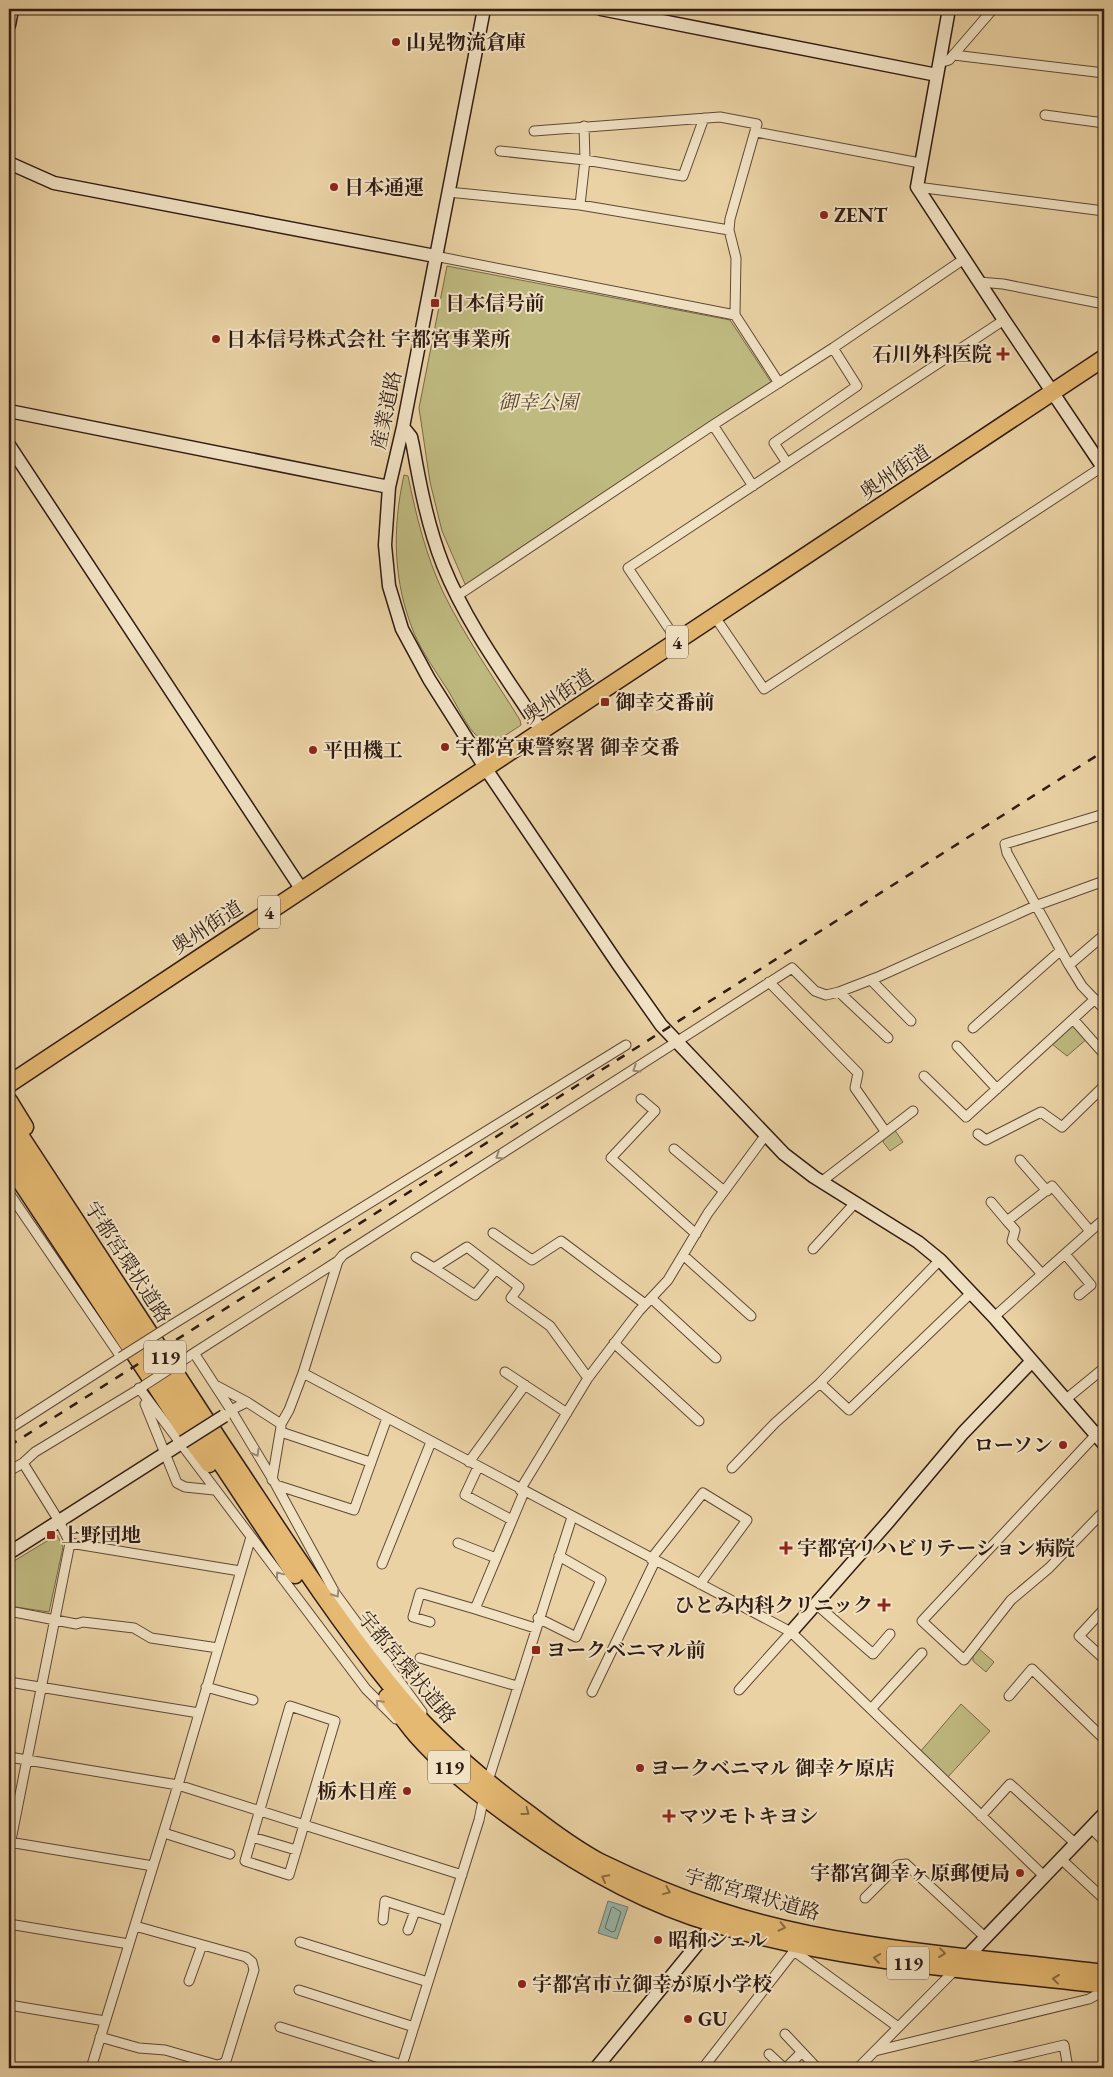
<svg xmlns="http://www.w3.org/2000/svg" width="1113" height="2077" font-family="'EB Garamond','Noto Serif JP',serif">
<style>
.green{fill:#bfba80;stroke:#786a4a}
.water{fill:#98b7ab;stroke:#6e796e}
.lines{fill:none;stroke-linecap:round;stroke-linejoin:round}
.shore{stroke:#64695f;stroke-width:1}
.street-casing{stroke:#5e4937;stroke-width:11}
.secondary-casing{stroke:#301b13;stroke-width:15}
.highway-casing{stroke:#301b13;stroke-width:19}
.street{stroke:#f1e2c4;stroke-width:9}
.secondary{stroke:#f1e2c4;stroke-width:12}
.highway{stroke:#e5b972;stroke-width:16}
.rail{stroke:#301b13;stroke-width:2.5;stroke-dasharray:9 9;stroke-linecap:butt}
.street-bridge-casing{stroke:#5e4937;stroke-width:11;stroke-linecap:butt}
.secondary-bridge-casing{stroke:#301b13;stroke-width:15;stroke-linecap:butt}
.street-bridge{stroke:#f1e2c4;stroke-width:9}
.secondary-bridge{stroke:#f1e2c4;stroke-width:12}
.oneway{stroke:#9a8874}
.oneway2{stroke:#8a6a42}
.poi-dot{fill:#8f2418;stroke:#f1e2c4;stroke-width:2}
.labels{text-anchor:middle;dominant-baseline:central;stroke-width:4;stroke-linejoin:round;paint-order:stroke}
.shield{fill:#f1e2c4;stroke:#6a5748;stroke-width:1}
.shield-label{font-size:19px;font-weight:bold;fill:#301b13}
.poi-label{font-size:20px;font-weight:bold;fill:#301b13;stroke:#f1e2c4;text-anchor:start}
.park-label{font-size:20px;font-style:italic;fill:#5b4b34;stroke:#f1e2c4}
.street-label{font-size:20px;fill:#301b13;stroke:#f1e2c4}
</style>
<rect width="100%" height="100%" fill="#ead2a4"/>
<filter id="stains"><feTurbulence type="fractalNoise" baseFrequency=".004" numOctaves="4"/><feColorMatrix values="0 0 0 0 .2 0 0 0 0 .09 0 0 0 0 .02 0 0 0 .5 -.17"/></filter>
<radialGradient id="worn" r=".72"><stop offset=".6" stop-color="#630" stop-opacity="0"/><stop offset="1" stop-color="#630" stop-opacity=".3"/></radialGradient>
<!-- green -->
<path class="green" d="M447,266L730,320L771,382L476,587L465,584L442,531L430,482L419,408Z
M404,475L408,476C416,515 426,556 443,592C465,637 494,678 520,720L521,725L503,737L493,741C488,739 479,738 475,734C468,728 455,702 449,692C437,673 423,654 414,633C393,582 392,529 404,475Z
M1075,1023L1088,1038L1067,1056L1052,1044Z
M894,1129L903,1142L890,1151L883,1142V1137Z
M57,1535L63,1547L49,1612L9,1606V1564Z
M978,1648L994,1662L986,1672L973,1661V1654Z
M961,1704L990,1731L947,1778L920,1752Z"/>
<!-- water -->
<path class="water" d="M608,1901L628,1907L617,1939L598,1933Z"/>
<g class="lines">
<!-- shore -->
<path class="shore" d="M613,1907L621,1912L615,1931L612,1932L605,1928L611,1909Z"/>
<defs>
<path id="street" d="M954,55L1104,73
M939,63L949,60L993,9
M1045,115L1104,123
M534,131L720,117L757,124L730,219L729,230L736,258L735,315L779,383
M756,132L920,163
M500,151L585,160L683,176L704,118
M917,187L1104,211
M448,192L580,205L729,230
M580,205L585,160L584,126
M435,256L735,315
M979,282L1003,284L1104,304
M713,425L753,486
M787,463L774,443L857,386L833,348
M457,596L713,425L833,348L964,259
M715,617L764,689L1102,467
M678,642L628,568L1004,320
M1104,814L1005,844L1007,853L1069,965L1082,986L1104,1009
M1069,965L1104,935
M871,980L911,1021
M769,982L858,1073L855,1088L885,1131
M839,992L888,1038
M1073,1019L1104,1054
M973,1028L1060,951
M957,1046L997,1089
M924,1076L966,1117L1095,999
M641,1099L655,1111L611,1158L696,1234
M978,1134L986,1140L1041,1112L1062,1127L1104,1086
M674,1149L724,1191
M1020,1160L1047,1191
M821,1182L913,1111
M9,1193L121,1357L9,1429
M991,1202L1007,1221
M493,1233L532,1260L561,1241L645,1304
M813,1249L855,1203
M1065,1254L1091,1285L1079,1295
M683,1255L751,1316
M416,1257L434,1268L467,1247L519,1287L511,1298L550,1326L588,1378
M338,1261L343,1255L792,968L815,991L826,995L839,992L878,977L1035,906L1104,881
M434,1268L475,1295L496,1269
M1042,1274L1012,1241L1015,1230L1007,1221L1052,1186L1090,1231
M651,1298L716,1358
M994,1317L1104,1219
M170,1326L626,1045
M614,1343L699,1421
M194,1353L231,1410L276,1485L335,1593L422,1712
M191,1355L338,1261L303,1373
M505,1372L567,1413
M820,1383L849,1410L971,1293
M217,1386L247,1402
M139,1388L366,1689L396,1719
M1065,1400L1104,1368
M145,1404L177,1483L185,1487L214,1490
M231,1410L247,1402L281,1424L289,1410L303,1373L791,1632L1045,1877
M1104,1426L922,1621L964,1660L1011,1600L1049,1568L1104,1511
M281,1432L370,1462
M469,1462L525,1385
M478,1467L465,1495L512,1520
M732,1468L775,1423L820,1383L940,1260
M9,1471L23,1463L35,1452L144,1386
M272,1480L281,1427
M276,1485L354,1510L387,1418
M520,1490L588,1378L639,1311L668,1280L708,1213L765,1136
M524,1492L475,1609L535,1628
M70,1543L240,1571
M458,1543L496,1558
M651,1559L703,1493L747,1520L700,1584
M382,1564L431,1442
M816,1604L873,1654L890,1634
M1104,1609L1079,1636L1104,1659
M9,1611L76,1624L83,1622L134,1628L151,1638L218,1648
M538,1618L576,1637L601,1580L559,1556
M430,1622L413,1617L420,1593L475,1609
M420,1658L517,1686
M9,1682L199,1713
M206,1687L253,1700
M739,1690L791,1632
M592,1692L655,1561
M1009,1696L1032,1669L1104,1739
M290,1706L335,1721L289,1875L245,1861Z
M871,1709L922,1653
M9,1757L178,1785L462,1875
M487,1784L572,1517
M981,1816L1010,1784L1076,1844
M1091,1828L1104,1841
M164,1833L230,1854
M252,1837L296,1850
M9,1842L153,1866
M9,1850L70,1543L59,1521L23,1463
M1061,1859L1104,1899
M865,1898L898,1865L906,1864L986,1938
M383,1920L385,1901L447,1921
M9,1924L129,1944
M408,1930L415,1911
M300,1942L428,1982
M189,1981L202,1945
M299,1990L414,2027
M9,2005L105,2021
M280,2027L402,2065
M785,2034L817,2068
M100,2037L139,2048L165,2050L217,2065L222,2064L226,2061L254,1970L252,1962L246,1957L135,1926
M875,2051L1089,1999L1104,1991
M769,2054L784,2068
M91,2068L178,1785L251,1537
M401,2068L479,1820L484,1796
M703,2068L794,1951L898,2027
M786,2068L802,2052
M858,2068L956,1969
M967,2068L1064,2045L1068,2068"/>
<path id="secondary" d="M484,9L403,427L389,487L385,545L389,586L402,629L429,679L486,769L618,964L661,1025L784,1154L814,1177L918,1242L940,1260L994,1317L1104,1444
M601,9L937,75
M949,9L917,187L1004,320L1104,469
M9,25L12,9
M9,163L54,183L435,256
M9,411L389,487
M403,427L411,437L413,446C420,486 428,527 443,565C467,625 507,678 542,732
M9,445L302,890
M9,1553L183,1442
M791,1632L889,1521L963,1433L1032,1361
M962,1962L1104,1814
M596,2068L714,1924L716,1917"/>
<path id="highway" d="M9,1084L1104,358
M9,1101L25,1127
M10,1120C80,1227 151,1335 221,1443C276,1525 328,1609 391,1686C432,1737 480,1778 532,1816C554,1833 576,1849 600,1862C637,1880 677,1897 717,1910C838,1950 977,1957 1104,1973
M9,1143L295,1575
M9,1164L194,1444L209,1464
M387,1697C396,1709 406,1723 416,1735C447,1770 485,1799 523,1826C582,1868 645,1904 715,1924C841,1962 974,1970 1104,1985"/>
</defs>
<!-- street casing -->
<use href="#street" class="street-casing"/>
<!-- secondary casing -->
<use href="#secondary" class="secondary-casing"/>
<!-- highway casing -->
<use href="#highway" class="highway-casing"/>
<!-- street -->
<use href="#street" class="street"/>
<!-- secondary -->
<use href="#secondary" class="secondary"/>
<!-- highway -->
<use href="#highway" class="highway"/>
<!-- rail -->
<path class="rail" d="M9,1446L1104,751"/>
<defs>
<path id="street-bridge" d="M121,1357L170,1326
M145,1385L188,1357"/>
<path id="secondary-bridge" d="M183,1442L224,1416"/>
</defs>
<!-- street-bridge casing -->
<use href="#street-bridge" class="street-bridge-casing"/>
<!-- secondary-bridge casing -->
<use href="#secondary-bridge" class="secondary-bridge-casing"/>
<!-- street-bridge -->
<use href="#street-bridge" class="street-bridge"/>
<!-- secondary-bridge -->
<use href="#secondary-bridge" class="secondary-bridge"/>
</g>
<!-- one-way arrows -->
<defs><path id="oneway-chevron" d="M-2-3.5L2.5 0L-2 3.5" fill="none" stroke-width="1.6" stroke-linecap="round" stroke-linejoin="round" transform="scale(1.25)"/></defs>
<g class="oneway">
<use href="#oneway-chevron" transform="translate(636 1069) rotate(148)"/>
<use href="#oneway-chevron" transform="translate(499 1156) rotate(148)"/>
<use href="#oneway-chevron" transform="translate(256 1453) rotate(60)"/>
<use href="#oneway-chevron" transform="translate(279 1575) rotate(-127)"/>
<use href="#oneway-chevron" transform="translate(336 1594) rotate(57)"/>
<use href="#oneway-chevron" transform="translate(379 1703) rotate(-133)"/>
</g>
<g class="oneway2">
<use href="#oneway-chevron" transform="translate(526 1812) rotate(36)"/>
<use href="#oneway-chevron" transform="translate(605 1878) rotate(-152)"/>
<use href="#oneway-chevron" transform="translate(667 1891) rotate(22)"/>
<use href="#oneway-chevron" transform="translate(782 1927) rotate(13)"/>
<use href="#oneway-chevron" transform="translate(942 1953) rotate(7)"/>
<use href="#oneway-chevron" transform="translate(877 1958) rotate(-171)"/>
<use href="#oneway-chevron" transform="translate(1056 1979) rotate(-173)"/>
</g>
<!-- markers -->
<g class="poi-dot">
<circle cx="396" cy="42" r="5"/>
<circle cx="334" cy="187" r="5"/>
<circle cx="824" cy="215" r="5"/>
<rect x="430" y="298" width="10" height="10" rx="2.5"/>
<circle cx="216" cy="339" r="5"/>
<path d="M1000.5 346.5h5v5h5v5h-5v5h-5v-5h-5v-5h5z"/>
<rect x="600" y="697" width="10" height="10" rx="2.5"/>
<circle cx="445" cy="747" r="5"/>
<circle cx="313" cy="750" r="5"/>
<circle cx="1063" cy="1445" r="5"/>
<rect x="46" y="1530" width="10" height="10" rx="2.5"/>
<path d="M783.5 1540.5h5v5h5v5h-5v5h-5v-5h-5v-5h5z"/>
<path d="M881.5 1597.5h5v5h5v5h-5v5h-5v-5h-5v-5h5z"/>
<rect x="531" y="1645" width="10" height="10" rx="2.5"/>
<circle cx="640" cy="1768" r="5"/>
<circle cx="407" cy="1791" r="5"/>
<path d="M666.5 1808.5h5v5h5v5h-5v5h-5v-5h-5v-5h5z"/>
<circle cx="1020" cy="1873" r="5"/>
<circle cx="658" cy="1940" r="5"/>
<circle cx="522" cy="1984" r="5"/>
<circle cx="688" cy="2019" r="5"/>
</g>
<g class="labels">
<!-- shield labels -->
<g class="shield">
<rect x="666" y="625.5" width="22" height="33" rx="4"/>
<rect x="258" y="895.5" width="22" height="33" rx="4"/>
<rect x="144" y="1340.5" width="42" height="33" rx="4"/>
<rect x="428" y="1750.5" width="42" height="33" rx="4"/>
<rect x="887" y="1946.5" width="42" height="33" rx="4"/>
</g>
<g class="shield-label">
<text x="677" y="642">4</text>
<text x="269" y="912">4</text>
<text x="165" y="1357">119</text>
<text x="449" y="1767">119</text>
<text x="908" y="1963">119</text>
</g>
<!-- poi labels -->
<g class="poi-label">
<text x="406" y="42">山晃物流倉庫</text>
<text x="344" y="187">日本通運</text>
<text x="834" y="215">ZENT</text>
<text x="445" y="303">日本信号前</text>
<text x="226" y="339">日本信号株式会社 宇都宮事業所</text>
<text x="992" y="354" text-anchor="end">石川外科医院</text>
<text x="615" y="702">御幸交番前</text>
<text x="455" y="747">宇都宮東警察署 御幸交番</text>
<text x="323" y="750">平田機工</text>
<text x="1053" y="1445" text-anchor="end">ローソン</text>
<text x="61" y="1535">上野団地</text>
<text x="797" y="1548">宇都宮リハビリテーション病院</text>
<text x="873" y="1605" text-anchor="end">ひとみ内科クリニック</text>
<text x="546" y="1650">ヨークベニマル前</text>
<text x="650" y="1768">ヨークベニマル 御幸ケ原店</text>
<text x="397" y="1791" text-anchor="end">栃木日産</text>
<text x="679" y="1816">マツモトキヨシ</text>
<text x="1010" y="1873" text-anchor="end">宇都宮御幸ヶ原郵便局</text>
<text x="668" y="1940">昭和シェル</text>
<text x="532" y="1984">宇都宮市立御幸が原小学校</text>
<text x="698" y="2019">GU</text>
</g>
<!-- park labels -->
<g class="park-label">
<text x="538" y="402">御幸公園</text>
</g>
<!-- street labels -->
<g class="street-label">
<text transform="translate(386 410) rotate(-78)">産業道路</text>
<text transform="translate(895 472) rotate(-34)">奥州街道</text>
<text transform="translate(558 696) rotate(-34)">奥州街道</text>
<text transform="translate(207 927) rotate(-33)">奥州街道</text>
<text transform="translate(128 1262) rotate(57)">宇都宮環状道路</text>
<text transform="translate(407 1667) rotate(50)">宇都宮環状道路</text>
<text transform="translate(752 1894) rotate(16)">宇都宮環状道路</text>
</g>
</g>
<!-- margin -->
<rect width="1113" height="2077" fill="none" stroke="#ead2a4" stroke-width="30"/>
<rect x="10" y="10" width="1093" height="2057" fill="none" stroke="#301b13" stroke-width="2.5"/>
<rect x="15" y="15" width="1083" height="2047" fill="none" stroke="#301b13"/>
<rect width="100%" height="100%" filter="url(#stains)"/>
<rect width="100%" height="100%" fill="url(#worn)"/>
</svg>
